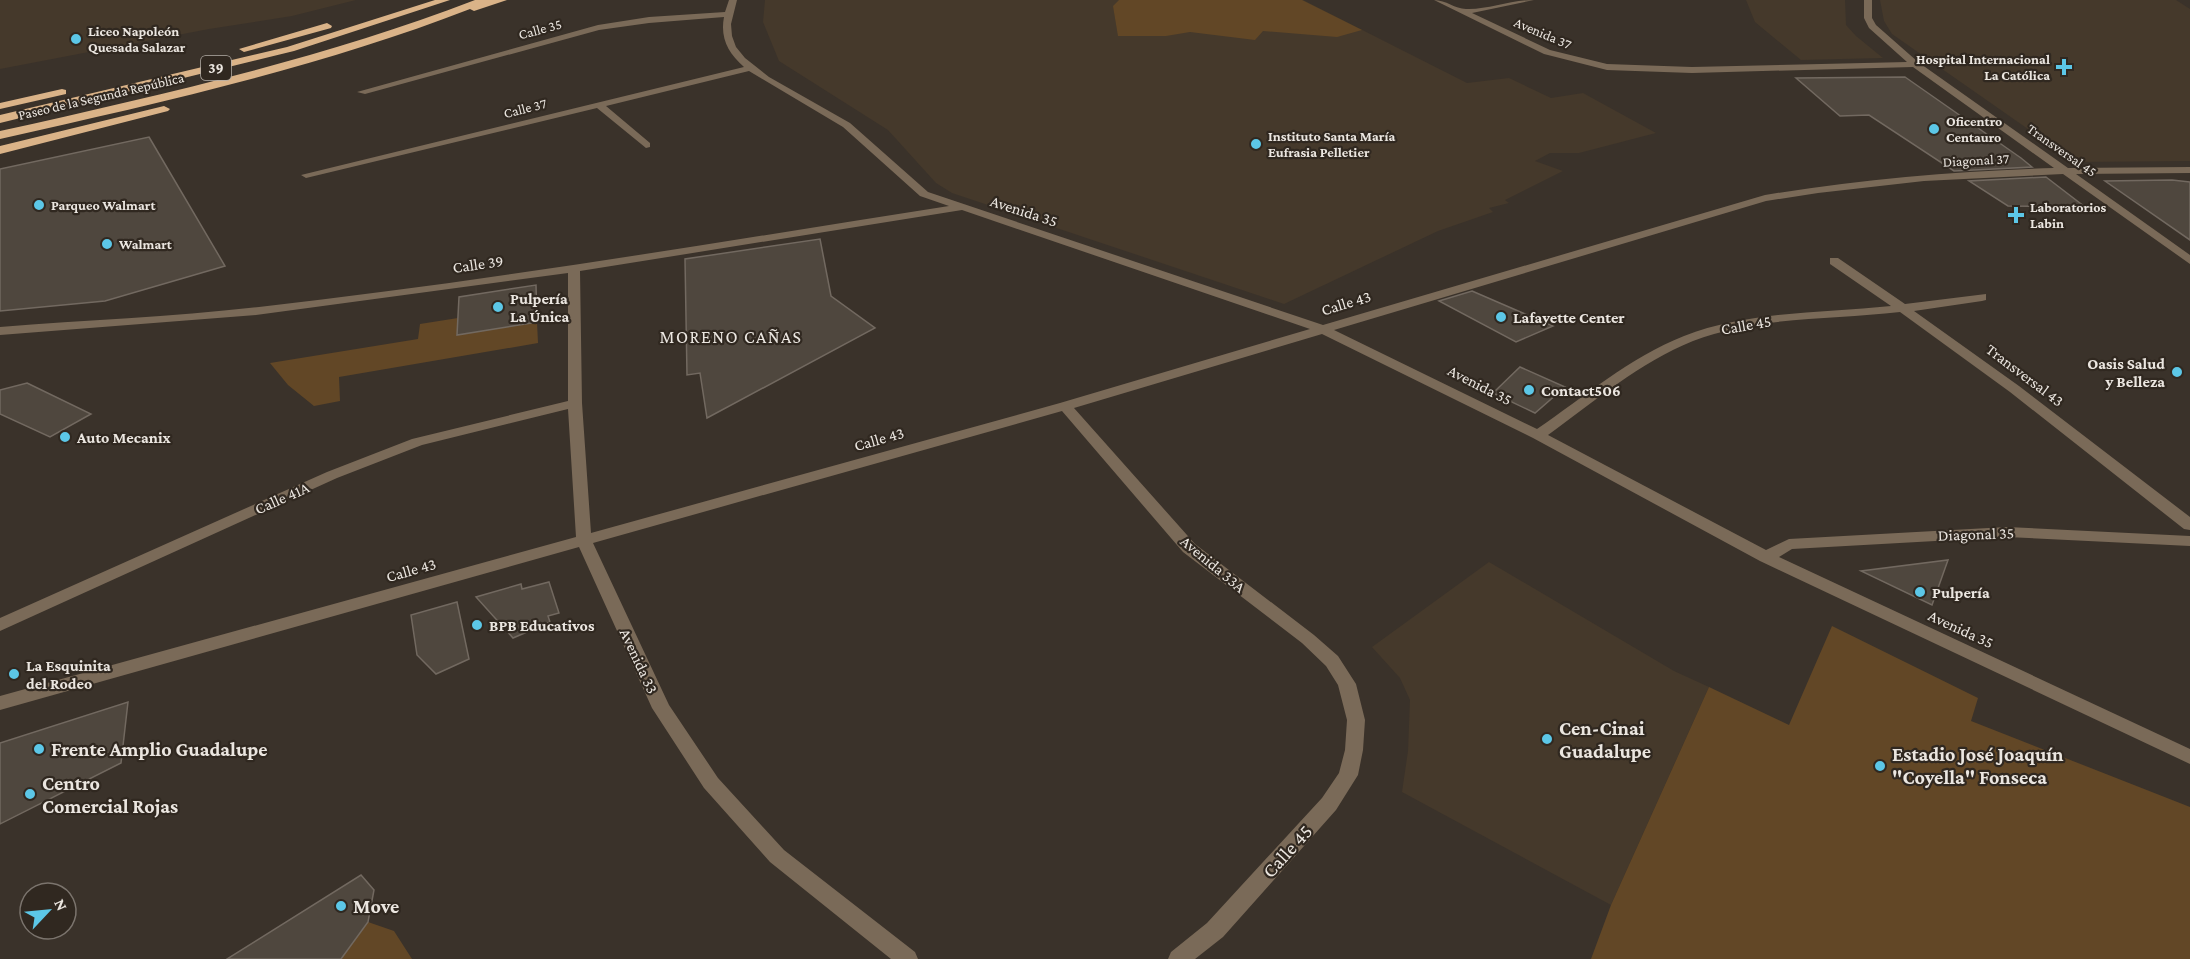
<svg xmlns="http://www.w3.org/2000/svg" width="2190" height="959" font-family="'Crimson Pro',serif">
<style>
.built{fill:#45392b}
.green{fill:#624726}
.building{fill:#4f473e;stroke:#726960;stroke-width:1.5}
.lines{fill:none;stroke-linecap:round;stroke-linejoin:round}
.street{fill:#7a6a58;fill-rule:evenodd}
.highway{fill:#dab388;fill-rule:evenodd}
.poi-dot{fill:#5cc7e7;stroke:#302820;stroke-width:2}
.labels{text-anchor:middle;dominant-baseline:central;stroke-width:4.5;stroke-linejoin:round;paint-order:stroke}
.far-street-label{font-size:14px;fill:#ebe6e0;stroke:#302820}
.far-poi-label{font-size:14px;font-weight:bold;fill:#ebe6e0;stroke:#302820;text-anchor:start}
.shield{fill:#302820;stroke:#b3ada6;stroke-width:1.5}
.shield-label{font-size:15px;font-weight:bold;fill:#ebe6e0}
.street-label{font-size:16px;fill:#ebe6e0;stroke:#302820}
.poi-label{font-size:16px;font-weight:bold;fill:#ebe6e0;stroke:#302820;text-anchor:start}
.neighbourhood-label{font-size:18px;letter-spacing:1.5px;fill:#ebe6e0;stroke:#302820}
.near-poi-label{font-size:20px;font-weight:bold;fill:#ebe6e0;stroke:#302820;text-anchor:start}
.near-street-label{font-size:20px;fill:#ebe6e0;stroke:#302820}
</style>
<rect width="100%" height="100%" fill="#3a322a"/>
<!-- built -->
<path class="built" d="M0,0H356L292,16L209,29L0,69Z
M765,0H1303L1467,83L1509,78L1551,98L1583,93L1656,133L1579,153H1550L1535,161L1563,171L1505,200L1509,203L1489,208L1493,212L1438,231L1284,304L952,193L936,183L888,130L779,61L763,22Z
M1746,0H1845L1846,25L1856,36L1883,58L1801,60L1755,22Z
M1880,0H2176L2190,9V161L2075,162L1892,34L1884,21Z
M1489,562L1674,671L1709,687L1611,905L1402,792L1408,751L1410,700L1400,678L1372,647Z"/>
<!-- green -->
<path class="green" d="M1119,0H1302L1362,30L1337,37L1263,31L1255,40L1190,32L1166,36H1118L1113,6Z
M458,318L537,322L538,343L339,377L340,401L314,406L288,385L270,363L418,339L420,324Z
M1832,626L1978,698L1971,721L2190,807V959H1591L1611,905L1709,687L1789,725Z
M368,922L394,931L412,959H341Z"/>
<!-- building -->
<path class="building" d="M1905,77L2021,158L2032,167L1954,171L1869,115L1840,116L1796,78Z
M149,137L225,266L105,301L0,311V169Z
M2046,177L2085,207L2008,206L1969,181Z
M2172,180L2190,182V240L2105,181Z
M820,239L831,296L875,328L707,418L700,373L687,375L685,259Z
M536,285L537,322L457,335L459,297Z
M1472,291L1553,326L1516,342L1439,301Z
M1520,367L1565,387L1535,413L1493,393Z
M27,383L91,414L50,437L0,414V390Z
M1948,560L1932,605L1861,571Z
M549,582L559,613L548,616L550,622L513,638L476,597L521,584L522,589Z
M457,602L469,659L436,674L417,655L411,615Z
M128,702L121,763L0,824V743Z
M361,875L374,890L368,922L341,959H227Z"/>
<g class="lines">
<!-- street -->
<path class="street" d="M729,0H737L731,24L732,36L736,47L745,58L769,77L850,123L928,192L1323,325L1765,195C1861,179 1957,171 2054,168L1913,67L1692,73L1607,70L1544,54L1434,0C1446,0 1455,9 1466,9C1487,10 1511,0 1534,0L1472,13L1550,50L1607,64L1692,67L1907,62L1869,28L1864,18V0H1872V18L1876,25L1918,62L2068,168L2190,167V173L2076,174L2190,255V264L2063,174L1924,181L1818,193L1766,201L1334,330L1537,429C1584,397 1630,357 1684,336C1749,311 1822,313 1891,306L1830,264V258H1838L1905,304L1986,294V300L1982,301L1914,311L2019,386L2190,517V530L2184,529L2010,392L1900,312C1832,320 1758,316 1693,341C1640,362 1594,402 1548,435L1766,550L1789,539L2007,527L2190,536V546L2007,537L1792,549L1779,557L2190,749V764L1760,561L1533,438L1322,334L1074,408L1195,544L1314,635L1338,656L1356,684L1365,720L1363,750L1358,775L1336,810L1223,937L1195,959H1168L1171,952L1207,923L1322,798L1339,773L1345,750L1347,720L1338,685L1326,666L1302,643L1183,552L1062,411L593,543L669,705L718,778L784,850L915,952L918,959H891L770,862L704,788L652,708L579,547L0,710V696L576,537L568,409L422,445L337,478L0,631V618L327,472L412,439L568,401V273L256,315L0,335V327C86,320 173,317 259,307C490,281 719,242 949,206L920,196L843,127L749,71L606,106L650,143V147L646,148L597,108L306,178L301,175L744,67C728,53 720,38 724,17L649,23L599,30L365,94L357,92L598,25L649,17L725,12ZM962,210L1310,329L1060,403L591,533L582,403L580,271Z"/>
<!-- highway -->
<path class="highway" d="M435,0H450L294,51L0,123V115L287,47Z
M475,0H507L474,11L470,9C318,68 159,103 0,139V131C161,95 321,59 475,0Z
M327,23L332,26L331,28L244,52L239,49Z
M62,89L66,90V94L0,109V103Z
M164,106L170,109L168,111L0,154V146Z"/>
</g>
<!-- markers -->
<g class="poi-dot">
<circle cx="76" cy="39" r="6"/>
<path d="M2061 58h6v6h6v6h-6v6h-6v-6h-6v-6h6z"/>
<circle cx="1934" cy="129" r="6"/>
<circle cx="1256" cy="144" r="6"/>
<circle cx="39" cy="205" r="6"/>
<path d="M2013 206h6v6h6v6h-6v6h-6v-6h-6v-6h6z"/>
<circle cx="107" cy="244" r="6"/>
<circle cx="498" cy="307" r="6"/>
<circle cx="1501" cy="317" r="6"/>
<circle cx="2177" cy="372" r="6"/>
<circle cx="1529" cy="390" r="6"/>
<circle cx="65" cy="437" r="6"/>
<circle cx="1920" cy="592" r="6"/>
<circle cx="477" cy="625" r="6"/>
<circle cx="14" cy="674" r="6"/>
<circle cx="1547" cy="739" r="6"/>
<circle cx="39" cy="749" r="6"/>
<circle cx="1880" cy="766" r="6"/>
<circle cx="30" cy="794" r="6"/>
<circle cx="341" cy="906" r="6"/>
</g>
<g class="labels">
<!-- far-street labels -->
<g class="far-street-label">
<text transform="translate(540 29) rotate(-15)">Calle 35</text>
<text transform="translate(1543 33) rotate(23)">Avenida 37</text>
<text transform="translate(101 96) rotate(-13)">Paseo de la Segunda República</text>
<text transform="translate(525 108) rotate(-14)">Calle 37</text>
<text transform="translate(2062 150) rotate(35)">Transversal 45</text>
<text transform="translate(1976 160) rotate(-3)">Diagonal 37</text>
</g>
<!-- far-poi labels -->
<g class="far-poi-label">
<text x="88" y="31">Liceo Napoleón<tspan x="88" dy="16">Quesada Salazar</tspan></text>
<text x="2050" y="59" text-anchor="end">Hospital Internacional<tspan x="2050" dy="16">La Católica</tspan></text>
<text x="1946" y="121">Oficentro<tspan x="1946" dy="16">Centauro</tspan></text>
<text x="1268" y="136">Instituto Santa María<tspan x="1268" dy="16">Eufrasia Pelletier</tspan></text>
<text x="51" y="205">Parqueo Walmart</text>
<text x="2030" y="207">Laboratorios<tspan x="2030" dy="16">Labin</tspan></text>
<text x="119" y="244">Walmart</text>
</g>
<!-- shield labels -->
<rect class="shield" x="201" y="56" width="30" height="24" rx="4.5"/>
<g class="shield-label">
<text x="216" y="68">39</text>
</g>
<!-- street labels -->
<g class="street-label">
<text transform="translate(1024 211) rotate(18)">Avenida 35</text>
<text transform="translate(478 264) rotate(-8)">Calle 39</text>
<text transform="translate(1346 303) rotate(-17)">Calle 43</text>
<text transform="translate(1746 325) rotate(-10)">Calle 45</text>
<text transform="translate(2025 375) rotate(37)">Transversal 43</text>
<text transform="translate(1480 385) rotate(27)">Avenida 35</text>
<text transform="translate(879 439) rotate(-16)">Calle 43</text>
<text transform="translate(282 498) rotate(-24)">Calle 41A</text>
<text transform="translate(1976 534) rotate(-2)">Diagonal 35</text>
<text transform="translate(1213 564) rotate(40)">Avenida 33A</text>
<text transform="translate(411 570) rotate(-16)">Calle 43</text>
<text transform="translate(1961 629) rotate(25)">Avenida 35</text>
<text transform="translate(639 661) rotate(65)">Avenida 33</text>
</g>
<!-- poi labels -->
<g class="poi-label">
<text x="510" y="298">Pulpería<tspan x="510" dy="18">La Única</tspan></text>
<text x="1513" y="317">Lafayette Center</text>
<text x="2165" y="363" text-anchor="end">Oasis Salud<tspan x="2165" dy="18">y Belleza</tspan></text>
<text x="1541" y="390">Contact506</text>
<text x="77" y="437">Auto Mecanix</text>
<text x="1932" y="592">Pulpería</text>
<text x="489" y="625">BPB Educativos</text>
<text x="26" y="665">La Esquinita<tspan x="26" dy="18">del Rodeo</tspan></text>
</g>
<!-- neighbourhood labels -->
<g class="neighbourhood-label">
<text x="731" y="337">MORENO CAÑAS</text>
</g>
<!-- near-poi labels -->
<g class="near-poi-label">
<text x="1559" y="728">Cen-Cinai<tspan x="1559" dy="23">Guadalupe</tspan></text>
<text x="51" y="749">Frente Amplio Guadalupe</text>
<text x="1892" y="754">Estadio José Joaquín<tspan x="1892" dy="23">"Coyella" Fonseca</tspan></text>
<text x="42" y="783">Centro<tspan x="42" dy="23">Comercial Rojas</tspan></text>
<text x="353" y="906">Move</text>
</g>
<!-- near-street labels -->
<g class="near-street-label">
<text transform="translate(1287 851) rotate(-48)">Calle 45</text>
</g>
</g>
<!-- north arrow -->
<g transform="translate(48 911) rotate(64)"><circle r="28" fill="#302820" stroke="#7b746d" stroke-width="1.5"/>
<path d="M0-4.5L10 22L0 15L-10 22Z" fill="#5cc7e7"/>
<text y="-9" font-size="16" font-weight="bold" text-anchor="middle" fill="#ebe6e0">N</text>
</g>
</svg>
